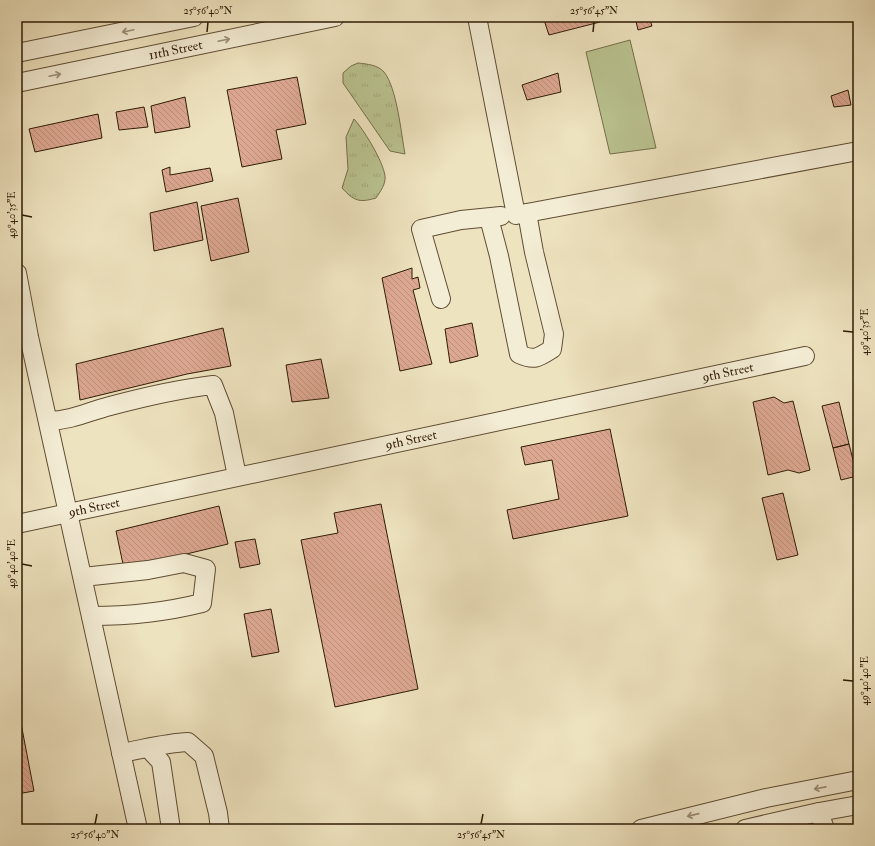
<svg xmlns="http://www.w3.org/2000/svg" width="875" height="846" font-family="'IM FELL Double Pica',serif">
<style>
.grass{fill:url(#grass-tufts);stroke:#746f4b}
.garden{fill:#bac391;stroke:#746f4b}
.building{fill:url(#building-back-hatch);stroke:#2f1b05}
.lines{fill:none;stroke-linecap:round;stroke-linejoin:round}
.minor-casing{stroke:#5f4d34;stroke-width:20}
.minor{stroke:#f4edd5;stroke-width:18}
.oneway{stroke:#9b8e77}
.ticks{fill:none;stroke:#2f1b05;stroke-width:1.5}
.labels{text-anchor:middle;dominant-baseline:central;stroke-width:4;stroke-linejoin:round;paint-order:stroke}
.street-label{font-size:13px;fill:#2f1b05;stroke:#f4edd5}
.neatline{fill:none;stroke:#2f1b05;stroke-width:1.5}
.ticks-label{font-size:10px;text-anchor:middle;fill:#2f1b05}
</style>
<defs>
<pattern id="grass-tufts" width="24" height="20" patternUnits="userSpaceOnUse"><rect width="24" height="20" fill="#bac391"/><path d="M3 7l-1-3M5 7V3M7 7l1-3M15 17l-1-3M17 17v-4M19 17l1-3" fill="none" stroke="#a0a77c"/></pattern>
<pattern id="building-back-hatch" width="6" height="6" patternUnits="userSpaceOnUse"><rect width="6" height="6" fill="#dda892"/><path d="M-1 5l2 2M0 0l6 6M5-1l2 2" fill="none" stroke="#be907c"/></pattern>
</defs>
<rect width="100%" height="100%" fill="#eee3bf"/>
<filter id="stains"><feTurbulence type="fractalNoise" baseFrequency=".005" numOctaves="4"/><feColorMatrix values="0 0 0 0 .2 0 0 0 0 .09 0 0 0 0 .02 0 0 0 .5 -.17"/></filter>
<radialGradient id="worn" r=".72"><stop offset=".6" stop-color="#630" stop-opacity="0"/><stop offset="1" stop-color="#630" stop-opacity=".3"/></radialGradient>
<!-- grass -->
<path class="grass" d="M358,63C367,64 378,65 384,72C397,88 401,133 405,154L390,151L343,83V73L351,66Z
M354,119C364,130 383,161 385,176C386,184 380,192 376,198C359,203 354,201 342,188L348,169L346,137Z"/>
<!-- garden -->
<path class="garden" d="M630,40L656,148L610,154L586,52Z"/>
<!-- building -->
<path class="building" d="M543,17H600V22L549,35Z
M635,17H649L652,26L638,30Z
M558,73L561,92L527,100L522,85Z
M297,77L306,124L276,130L282,159L242,167L227,90Z
M848,90L851,105L834,107L831,96Z
M185,97L190,127L155,133L151,106Z
M144,107L148,127L119,130L116,112Z
M98,114L102,138L35,152L29,129Z
M170,167V175L210,168L213,181L166,192L162,170Z
M238,198L249,252L211,261L201,206Z
M197,202L203,240L154,251L150,213Z
M412,268V279L418,277L420,288L413,290L432,364L400,371L382,278Z
M472,323L478,356L450,363L445,329Z
M223,328L231,366L187,374L80,400L76,364Z
M321,359L329,398L292,402L286,365Z
M774,397L784,403L793,401L810,470L799,473L788,470L768,475L753,402Z
M839,402L849,444L833,448L822,406Z
M610,429L628,516L513,539L507,510L559,499L552,460L525,465L521,447Z
M849,444L857,476L841,480L833,448Z
M783,493L798,555L777,560L762,498Z
M381,504L418,689L335,707L301,540L338,533L334,513Z
M219,506L228,544L124,569L116,531Z
M255,539L260,564L240,568L235,542Z
M271,609L279,652L252,657L244,614Z
M19,713L34,791L17,794V714Z"/>
<g class="lines">
<defs>
<g id="minor">
<path d="M477,17L516,215L858,151"/>
<path d="M17,53L194,17"/>
<path id="s1" d="M17,83L335,17"/>
<path d="M489,218L499,256L519,354C534,361 538,358 552,349L554,334L534,252L527,213"/>
<path d="M17,273L29,337L138,829"/>
<path d="M441,299L421,229L461,220L501,216"/>
<path d="M48,421C73,420 87,412 110,406C144,397 178,389 213,385L224,413L237,476"/>
<path id="s2" d="M17,524L805,356"/>
<path d="M83,577L148,570L184,563L206,569L202,603C166,612 129,616 91,616"/>
<path d="M148,748L161,762L171,829"/>
<path d="M121,753C144,749 165,743 188,742L204,756L218,813L220,829"/>
<path d="M819,812L858,805"/>
<path d="M641,829L766,798L858,780"/>
<path d="M745,829L819,812L825,829"/>
</g>
</defs>
<!-- minor casing -->
<use href="#minor" class="minor-casing"/>
<!-- minor -->
<use href="#minor" class="minor"/>
</g>
<!-- one-way arrows -->
<defs><path id="oneway-shaft" d="M-6 0H5M1.5-3L5.5 0L1.5 3" fill="none" stroke-width="1.6" stroke-linecap="round" stroke-linejoin="round"/></defs>
<g class="oneway">
<use href="#oneway-shaft" transform="translate(128 31) rotate(168)"/>
<use href="#oneway-shaft" transform="translate(224 40) rotate(-12)"/>
<use href="#oneway-shaft" transform="translate(55 75) rotate(-12)"/>
<use href="#oneway-shaft" transform="translate(820 788) rotate(169)"/>
<use href="#oneway-shaft" transform="translate(693 815) rotate(167)"/>
</g>
<!-- ticks -->
<path class="ticks" d="M207,32L208,22M593,32L594,22M22,215L32,217M843,331L853,332M22,564L32,566M843,680L853,681M95,824L97,814M481,824L483,814"/>
<g class="labels">
<!-- street labels -->
<g class="street-label">
<text stroke="none"><textPath href="#s1" startOffset="162">11th Street</textPath></text>
<text stroke="none"><textPath href="#s2" startOffset="727">9th Street</textPath></text>
<text stroke="none"><textPath href="#s2" startOffset="403">9th Street</textPath></text>
<text stroke="none"><textPath href="#s2" startOffset="79">9th Street</textPath></text>
</g>
</g>
<!-- margin -->
<rect width="875" height="846" fill="none" stroke="#eee3bf" stroke-width="44"/>
<rect x="22" y="22" width="831" height="802" class="neatline"/>
<g class="ticks-label">
<text x="208" y="14">25°56'40"N</text>
<text x="594" y="14">25°56'45"N</text>
<text transform="translate(11 215) rotate(-90)" y="4">49°40'35"E</text>
<text transform="translate(864 332) rotate(-90)" y="4">49°40'35"E</text>
<text transform="translate(11 564) rotate(-90)" y="4">49°40'40"E</text>
<text transform="translate(864 681) rotate(-90)" y="4">49°40'40"E</text>
<text x="95" y="838">25°56'40"N</text>
<text x="481" y="838">25°56'45"N</text>
</g>
<rect width="100%" height="100%" filter="url(#stains)"/>
<rect width="100%" height="100%" fill="url(#worn)"/>
</svg>
